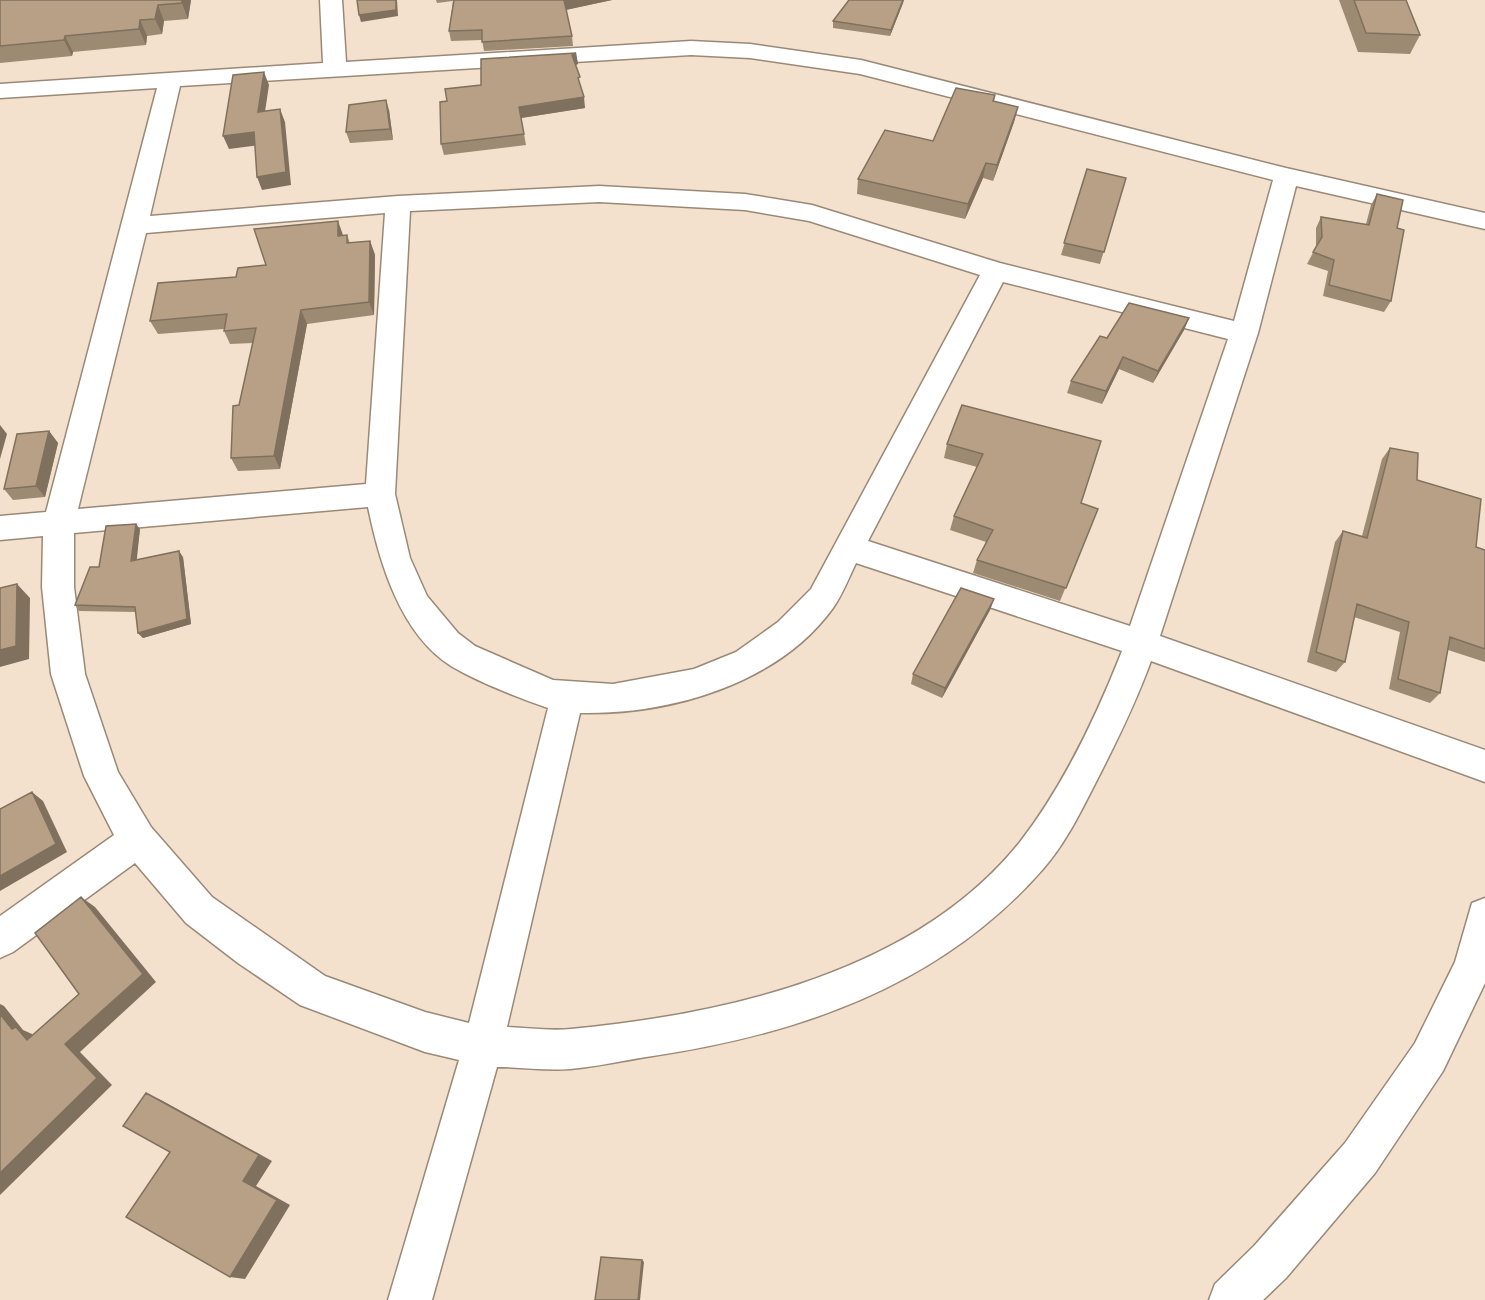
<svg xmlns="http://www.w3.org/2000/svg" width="1485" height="1300" font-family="'Titillium Web',sans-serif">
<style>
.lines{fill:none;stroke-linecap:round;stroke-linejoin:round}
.street-casing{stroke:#9a8977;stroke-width:3}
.street{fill:#fff;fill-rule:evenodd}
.wall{fill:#9d8a73}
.shaded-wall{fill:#80705e}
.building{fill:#b7a086;stroke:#80705e;stroke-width:1.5}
</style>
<rect width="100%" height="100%" fill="#f3e1cd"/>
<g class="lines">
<defs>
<path id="street" d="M320,0H342L346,62L691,41L750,44L861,60L1286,168L1485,213V229L1296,186L1258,333L1160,636L1485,750V782L1151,661C1136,702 1117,741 1097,780C1081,811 1066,843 1043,869C940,987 797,1035 646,1057C621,1061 595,1067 570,1069C546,1071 521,1067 497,1067L432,1300H388L459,1060L425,1052L300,1005L238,963L186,923L135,863L13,952L0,958V916L114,835L84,776L51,674L42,587L43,536L0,540V516L46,512L157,88L0,98V84L323,63ZM691,55L750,58L860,74L1273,180L1234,321L1000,263L812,205L745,194L599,186L398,196L150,216L180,86ZM599,202L745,210L809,221L980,275L811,589L778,622L736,652L694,669L613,684L553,680L475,646L458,633L427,596L410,558L395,494L410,211ZM385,213L366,484L78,509L146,233ZM1003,282L1228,339L1130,626L868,541ZM368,507C379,561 400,634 451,666C476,681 519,698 548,708L469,1023L425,1012L325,976L212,897L151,827L118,772L85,674L74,587V533ZM856,563L1122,651C1096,717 1064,785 1020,842C916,972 728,1014 571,1029C550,1031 528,1028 507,1027L580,713C670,715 778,684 833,608C843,594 849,577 856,563Z
M1485,898V983L1443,1071L1375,1173L1286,1278L1263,1300H1209L1215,1284L1254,1246L1345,1143L1415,1043L1455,962L1472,903Z"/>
</defs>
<!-- street casing -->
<use href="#street" class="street-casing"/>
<!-- street -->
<use href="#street" class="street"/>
</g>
<!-- wall -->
<path class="wall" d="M0,0H191L188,19L164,21L162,34L147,36L146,45L73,52L72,56L0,63Z
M436,0H612L566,10L572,36L573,46L484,51L482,40L451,41L449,31L453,1L437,3Z
M1339,0H1406L1420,35L1410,54L1358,52Z
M903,3L890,36L833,28V21Z
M576,53L578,64L575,65L585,108L521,118L526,145L444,155L441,144L481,85Z
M995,95L994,101L1018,107L1014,122L993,181L983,178L965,219L857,194L858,179L933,141Z
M389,110L393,140L350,143L346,132Z
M1087,169L1126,178L1100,264L1061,255Z
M1377,194L1397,228L1391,301L1384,312L1323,296L1328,271L1307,264L1316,247V228L1321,217L1366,224L1371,205Z
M343,235H347L350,243L370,241L375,255L374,315L307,324L280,469L238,471L231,458L253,343L230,344L224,331V329L158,334L150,321L236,277Z
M1189,318L1184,330L1153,383L1119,369L1102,404L1067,393L1071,381L1107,338Z
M962,405L1081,503L1098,509L1060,601L973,573L977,560L986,542L950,530L954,516L977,467L944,458L947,444Z
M49,431L58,443L45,497L13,500L4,489Z
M1390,448L1417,480L1476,547L1485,550V662L1448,650L1440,693L1430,703L1389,689L1400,632L1354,617L1345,662L1336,672L1307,662L1335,542L1343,531L1362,536L1382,459Z
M140,529L136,560L183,557L191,624L143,638L138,633L136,612L79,611L75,605L99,567Z
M994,599L990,610L942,698L911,684L913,674Z"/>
<!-- shaded-wall -->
<path class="shaded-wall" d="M182,0H191L188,19L182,3Z
M396,0H397L398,16L361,22L359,15Z
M564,0H612L565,10Z
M903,0H904L903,3L890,36L891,30Z
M158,5L164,21L162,34L155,19Z
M140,20L147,36L146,45L139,29Z
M65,36L73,52L72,56L64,40Z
M576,53L578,64L573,66L572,55Z
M264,72L269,85L263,125L258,112Z
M584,97L585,108L521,118L519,107Z
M386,100L389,110L393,140L390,129Z
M1018,107L1014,122L993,181L997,165Z
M280,109L285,122L291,185L262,190L257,177Z
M254,132L259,145L229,149L223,136Z
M986,163L983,178L965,219L968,204Z
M338,221L343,235L338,236Z
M370,241L375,255L374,315L369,302Z
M301,310L307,324L280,469L274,456Z
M1189,318L1184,330L1153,383L1158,371Z
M1123,357L1119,369L1102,404L1106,391Z
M0,425L7,434L0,459Z
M49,431L58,443L45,497L36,486Z
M136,524L140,529L136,567L131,561Z
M179,551L183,557L191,624L143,638L138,633Z
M17,584L30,598L29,659L0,667V650Z
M994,599L990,610L942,698L945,688Z
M32,792L43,801L67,852L0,891V876Z
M81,897L95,907L156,982L80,1052L112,1085L0,1195V1173L65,1044L143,974Z
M0,1004L4,1006L23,1030L32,1034L43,1047L27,1040L12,1029L0,1014Z
M146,1093L161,1100L272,1161L256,1186L290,1205L245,1279L230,1277L243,1181Z
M642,1260L644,1262L640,1300H638Z"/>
<!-- building -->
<path class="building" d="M0,0H182V3L158,5L155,19L140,20L139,29L65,36L64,40L0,46Z
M357,0H396V10L359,15Z
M454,0H564L572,36L482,42V30L449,31Z
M849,0H903L891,30L833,21Z
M1354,0H1406L1420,35L1366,33Z
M576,53L572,55L580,77L578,78L584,97L519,107L524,134L441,144L440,102L447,101L445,89L481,85V59Z
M264,72L258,112L280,109L286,172L257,177L254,132L223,136L233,75Z
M956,88L995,95L993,101L1018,107L997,165L986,163L968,204L858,179L885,130L933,141Z
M386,100L390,129L346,132L349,105Z
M1087,169L1126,178L1104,252L1064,243Z
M1377,194L1403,200L1397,228L1404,230L1391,301L1329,285L1334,260L1313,252L1322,237L1321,217L1369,225Z
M338,221V236L347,235V243L370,241L369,302L301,310L274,456L231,458L233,406L239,405L256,328L224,331L227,314L150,321L158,283L236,277L238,268L266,265L254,229Z
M1129,303L1189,318L1158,371L1123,357L1106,391L1071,381L1100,336L1107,338Z
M962,405L1101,441L1081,503L1098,509L1066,588L977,560L993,530L954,516L983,454L947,444Z
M49,431L36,486L4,489L17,434Z
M1390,448L1418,453L1417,480L1481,499L1476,547L1485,550V649L1450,637L1440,693L1398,679L1409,622L1357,604L1345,662L1316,652L1343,531L1367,538Z
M136,524L131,561L179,551L187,619L138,633L135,607L75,605L90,567H99L106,526Z
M17,584L16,646L0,650V588Z
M961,588L994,599L945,688L913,674Z
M32,792L56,844L0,876V809Z
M81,897L143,974L65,1044L97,1078L0,1173V1014L12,1029L16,1027L27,1040L79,994L35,933Z
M146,1093L259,1155L243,1181L277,1200L230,1277L126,1217L170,1152L123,1126Z
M601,1257L642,1260L638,1300H595Z"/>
</svg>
